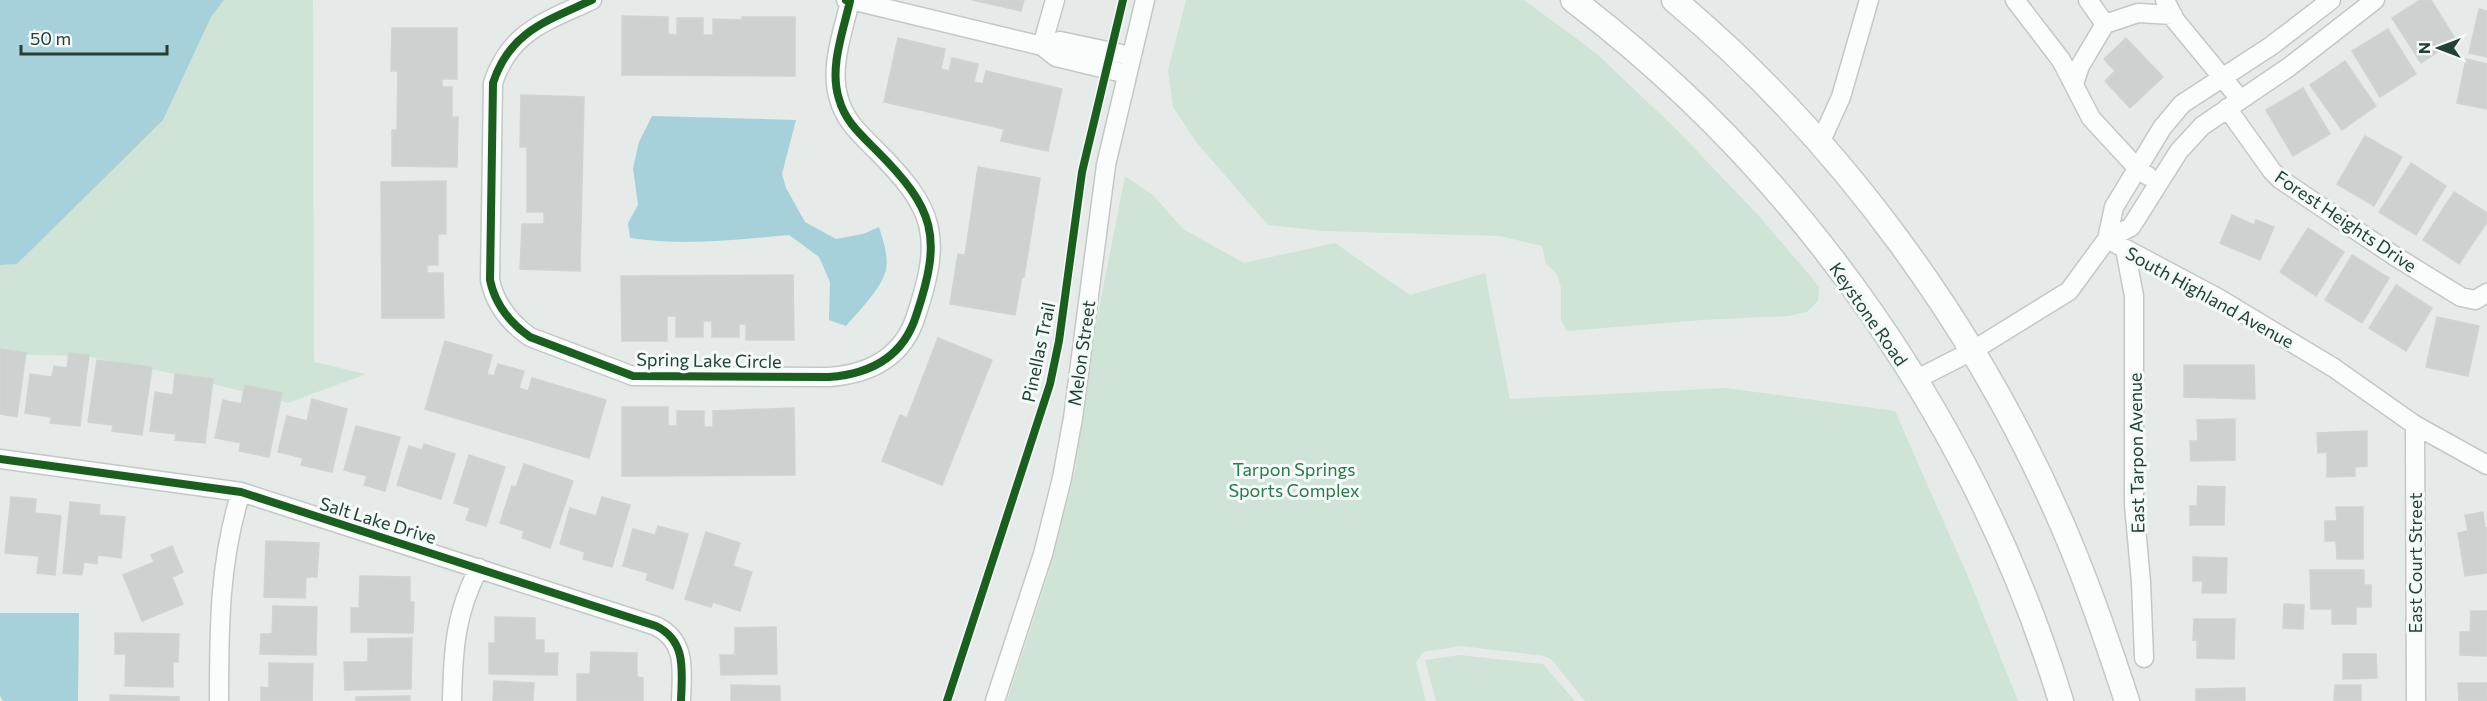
<svg xmlns="http://www.w3.org/2000/svg" width="2487" height="701" font-family="Commissioner,sans-serif">
<style>
.green{fill:#cfe4d6}
.water{fill:#a6d1da}
.building{fill:#cdd2d0;stroke:#cfd4d2;stroke-width:1.5}
.lines{fill:none;stroke-linecap:round;stroke-linejoin:round}
.minor-casing{stroke:#c3c8c6;stroke-width:21}
.secondary-casing{stroke:#c1c9c6;stroke-width:27}
.minor{stroke:#fbfcfc;stroke-width:18}
.secondary{stroke:#fbfcfc;stroke-width:24}
.cycleway-casing{stroke:#f4faf7;stroke-width:11}
.cycleway{stroke:#1b5e20;stroke-width:8}
.labels{text-anchor:middle;dominant-baseline:central;stroke-width:6;stroke-linejoin:round;paint-order:stroke}
.street-label{font-size:18px;fill:#233f38;stroke:#f4faf7}
.park-label{font-size:18px;fill:#2c774b;stroke:#f4faf7}
</style>
<rect width="100%" height="100%" fill="#e6ebe9"/>
<!-- green -->
<path class="green" d="M224,0H313L314,362L366,374L288,403L170,373L85,356L0,354V265L17,264Z
M1186,0H1524L1596,53L1677,130L1758,215L1807,272L1819,287L1818,301L1807,312L1788,316L1702,320L1567,331L1561,320V288L1557,274L1546,264L1542,246L1499,236L1323,231L1268,225L1197,143L1173,107L1168,70Z
M1125,176L1153,195L1183,229L1244,263L1335,243L1410,295L1485,273L1510,399L1726,388L1895,411L1969,579L2018,701H1585L1551,659L1544,656L1461,646L1423,652L1416,662L1426,701H1007L1049,572L1075,471L1097,319Z
M1460,655L1543,664L1575,701H1436L1425,660Z"/>
<!-- water -->
<path class="water" d="M0,0H224L211,17L163,120L17,264L0,265Z
M652,116L796,120L782,174L786,188L805,222L836,239L863,234L879,227C883,240 890,259 885,273C880,290 858,312 846,326L829,320L830,282L819,257L789,235C736,240 683,246 630,238L628,223L638,205L633,168L639,142Z
M0,613H79L78,701H3L0,696Z"/>
<!-- building -->
<path class="building" d="M972,0H1024L1021,11Z
M2420,0H2431L2456,40L2421,63L2392,18Z
M2479,9L2487,11V57L2469,53Z
M622,16L668,17V34L677,35V18H703V35H713V19L742,20V17H795V76L622,75Z
M392,28H457V79H442V87H452V117H458L457,167L392,166V130H397L398,71H391Z
M2388,29L2416,74L2380,97L2352,51Z
M898,38L945,49L941,69L949,71L952,58L978,64L974,82L983,84L986,71L1062,89L1048,151L1001,141L1004,129L884,102Z
M2126,38L2163,77L2130,108L2105,81L2115,71L2104,59Z
M2466,59L2487,64V109L2457,103Z
M2345,61L2376,106L2342,130L2310,85Z
M2303,88L2330,134L2293,156L2266,110Z
M521,95L584,97L580,271L520,269L522,224H544V212H527V147H520Z
M2365,136L2402,157L2374,206L2337,184Z
M2411,163L2446,186L2416,235L2379,212Z
M978,167L1040,178L1024,277L1022,276L1015,315L950,304L958,254L965,255Z
M446,181V234H438V265H427V273H443L444,318H382L381,182Z
M2454,192L2487,213V222L2459,264L2423,240Z
M2232,215L2254,225L2256,220L2274,227L2260,260L2220,243Z
M2308,228L2344,252L2316,296L2280,272Z
M2352,255L2389,278L2362,323L2325,300Z
M793,275L794,340H746V324H739V337H712V321H703V337H676V316H667V341H622L621,276Z
M2396,285L2432,308L2406,351L2369,328Z
M2437,317L2479,326L2468,376L2426,367Z
M938,338L992,360L942,485L882,461L900,415L907,418Z
M445,341L492,355L487,374L494,376L498,364L524,371L519,388L528,391L532,378L606,400L589,458L425,409Z
M0,349L26,353L17,417L0,414Z
M69,353L89,355L80,426L50,423L51,417L25,413L30,374L52,377L54,366L67,368Z
M97,360L152,367L142,435L112,431L113,425L88,422Z
M2184,365H2254L2255,399L2184,397Z
M175,374L213,379L205,443L175,440L176,434L150,431L155,392L173,395Z
M245,385L282,393L269,457L239,451L241,443L215,438L223,400L241,404Z
M312,399L347,409L332,472L301,465L303,458L278,452L287,416L307,421Z
M622,407H668V426H677V411H704V427H713V411L794,408L795,475L622,476Z
M2235,419V460L2191,461L2190,441H2198L2197,420Z
M356,426L400,437L385,491L364,485L367,476L344,470Z
M2367,431V466L2355,467V476L2327,477V452L2318,453L2317,433Z
M424,444L455,454L441,499L397,485L409,446L422,450Z
M469,455L505,467L486,526L466,520L470,508L454,503Z
M524,464L573,481L550,548L522,538L524,531L500,523L512,486L516,487Z
M2198,486L2225,487L2224,525H2190V506H2197Z
M11,497L36,499L35,513L61,516L55,575L37,573L39,556L5,553Z
M602,497L630,505L612,567L583,559L585,552L560,544L570,508L596,516Z
M70,502L100,505L99,515L125,517L121,558L98,555L97,564L84,562L82,575L63,573Z
M2336,507H2363V559H2337L2336,541H2325V521H2337Z
M2483,512L2485,528H2487V573L2465,576L2458,533L2468,531L2465,515Z
M658,526L688,534L673,589L646,580L648,573L623,566L633,529L655,535Z
M706,532L740,543L733,566L752,572L740,611L713,602L711,607L685,599Z
M266,541L319,543L317,577H306L305,598L264,597Z
M172,546L183,572L172,577L183,604L142,621L123,575L154,562L151,555Z
M2193,557L2227,558L2226,593H2202L2203,581H2193Z
M2310,570H2364V585H2371V607H2356V624H2332V609H2311Z
M360,576L410,577V602H414L413,633L351,632V608H359Z
M2284,604L2304,605L2303,629L2283,628Z
M273,606L317,607L316,655L260,654L261,634H272Z
M2471,611H2487V656L2460,655V632H2470Z
M495,617L535,618V640H544V653H558L557,675L489,674V643H495Z
M2194,619H2235L2234,659L2197,658V640H2193Z
M776,627L777,674L721,675L720,655H735V628Z
M115,633L179,634L178,662H173V687L125,686L126,654H115Z
M412,638L411,689L345,690L344,662H368V639Z
M591,652L637,653V677L643,678V701H577V674H590Z
M2343,654H2376L2377,678L2343,679Z
M269,663L313,664L312,701H261V687L269,688Z
M494,681L534,683L533,701H493Z
M2458,683H2487V701H2459Z
M731,685L780,686V701H731Z
M2335,685H2361V701H2334Z
M2245,688V701H2196V689Z
M110,695L179,697V701H110Z
M410,696V701H356V697Z"/>
<g class="lines">
<defs>
<path id="minor" d="M592,0C547,21 510,31 493,83L490,280C495,304 510,323 530,337L633,376L829,377C870,374 903,357 916,316C943,236 935,209 876,150C860,134 845,121 839,99C829,68 843,32 850,1L846,0
M851,0L1042,46L1056,57L1127,74
M2015,0L2061,60L2091,118L2138,169L2148,176
M2088,0L2105,24
M2165,0L2175,20L2240,99
M1042,46L1060,41L1131,56
M1042,46L1055,0
M2074,84L2080,66L2105,24L2138,13L2173,15
M2227,108L2272,171L2280,179L2393,255L2461,297L2475,300L2487,293
M1820,143L1841,97L1869,0
M2107,239L2131,227L2179,151L2202,126L2289,67L2375,0
M2107,239L2114,207L2162,128L2182,104L2271,46L2331,0
M2125,249L2134,296V505L2141,582L2144,658
M1915,380L1972,351L2069,291L2107,239L2218,298L2334,368L2415,425L2487,465
M2415,425L2416,701
M0,459L241,492L656,626C687,641 682,671 681,701
M219,701C219,630 219,561 241,492
M452,701C453,651 455,613 479,568
M995,701L1043,554L1062,478L1073,418L1106,165L1145,0"/>
<path id="secondary" d="M1573,0C1802,174 1977,426 2061,701
M1674,0C1842,141 1979,330 2065,531C2089,587 2108,644 2127,701"/>
</defs>
<!-- minor casing -->
<use href="#minor" class="minor-casing"/>
<!-- secondary casing -->
<use href="#secondary" class="secondary-casing"/>
<!-- minor -->
<use href="#minor" class="minor"/>
<!-- secondary -->
<use href="#secondary" class="secondary"/>
<defs>
<path id="cycleway" d="M592,0C547,21 510,31 493,83L490,280C495,304 510,323 530,337L633,376L829,377C870,374 903,357 916,316C943,236 935,209 876,150C860,134 845,121 839,99C829,68 843,32 850,1L846,0
M0,459L241,492L656,626C687,641 682,671 681,701
M947,701L1050,384L1059,341L1082,172L1123,0"/>
</defs>
<!-- cycleway casing -->
<use href="#cycleway" class="cycleway-casing"/>
<!-- cycleway -->
<use href="#cycleway" class="cycleway"/>
</g>
<g class="labels">
<!-- street labels -->
<g class="street-label">
<text transform="translate(2346 221) rotate(34)">Forest Heights Drive</text>
<text transform="translate(2210 297) rotate(29)">South Highland Avenue</text>
<text transform="translate(1869 314) rotate(55)">Keystone Road</text>
<text transform="translate(1038 352) rotate(-78)">Pinellas Trail</text>
<text transform="translate(1081 353) rotate(-82)">Melon Street</text>
<text transform="translate(709 360) rotate(1)">Spring Lake Circle</text>
<text transform="translate(2136 453) rotate(-91)">East Tarpon Avenue</text>
<text transform="translate(378 520) rotate(17)">Salt Lake Drive</text>
<text transform="translate(2415 563) rotate(-90)">East Court Street</text>
</g>
<!-- park labels -->
<g class="park-label">
<text x="1294" y="469">Tarpon Springs<tspan x="1294" dy="21">Sports Complex</tspan></text>
</g>
</g>
<!-- north arrow -->
<g transform="translate(2439 48) rotate(270)" stroke="#f4faf7" stroke-width="4.5" paint-order="stroke">
<path d="M0-4.5L10 22L0 15L-10 22Z" fill="#233f38"/>
<text y="-9" font-size="16" font-weight="bold" text-anchor="middle" fill="#233f38">N</text>
</g>
<!-- scale -->
<path d="M21 45v9h146v-9" fill="none" stroke="#233f38" stroke-width="3"/>
<text x="30" y="45" font-size="18" fill="#233f38" stroke="#f4faf7" stroke-width="4.5" paint-order="stroke">50 m</text>
</svg>
